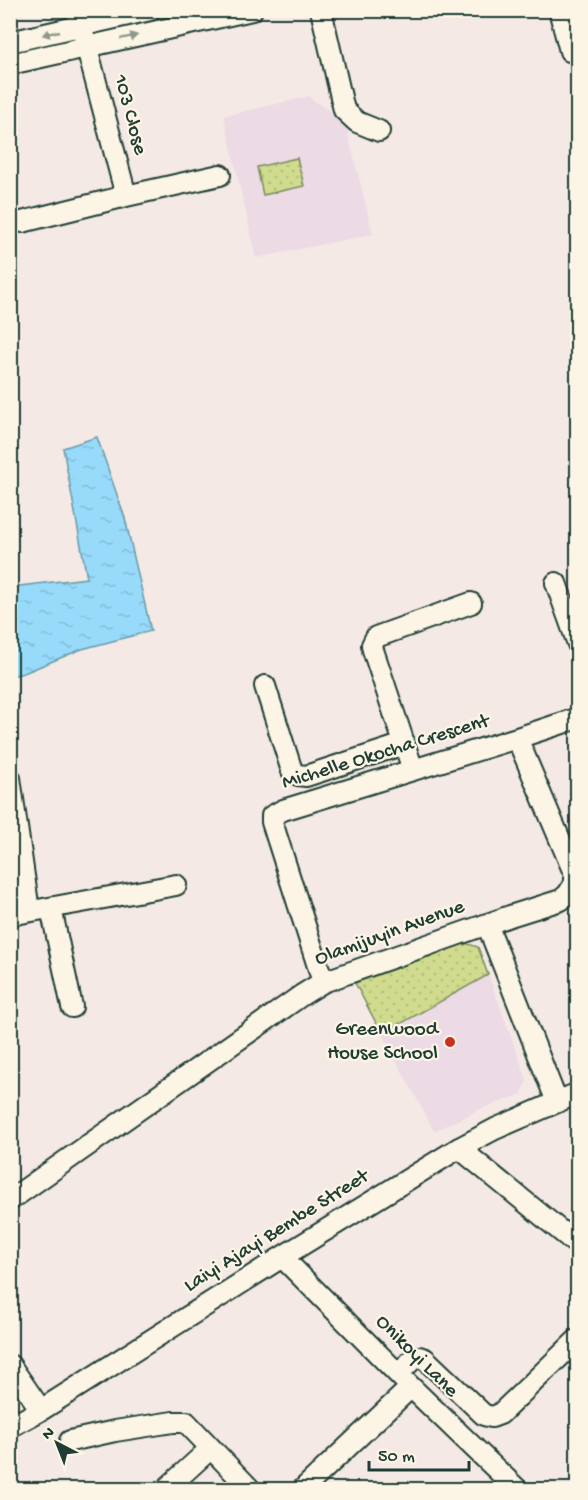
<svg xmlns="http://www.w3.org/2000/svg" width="588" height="1500" font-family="'Gochi Hand',sans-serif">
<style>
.built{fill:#ecdae4}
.grass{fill:url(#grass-dots);stroke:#788c61;stroke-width:1.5}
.water{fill:url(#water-ripples);stroke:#679baa;stroke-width:1.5}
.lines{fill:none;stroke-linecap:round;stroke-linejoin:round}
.minor-casing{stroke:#1f3d34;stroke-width:24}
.minor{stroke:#fcf5e5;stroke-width:20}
.oneway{fill:#8e998c}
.poi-dot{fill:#c8321e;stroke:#fcf5e5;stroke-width:2}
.labels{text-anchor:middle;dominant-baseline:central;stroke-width:4.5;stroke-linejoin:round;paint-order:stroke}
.street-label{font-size:21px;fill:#1f3d34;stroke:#fcf5e5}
.poi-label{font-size:21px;fill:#1f3d34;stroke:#fcf5e5;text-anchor:end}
</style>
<defs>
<pattern id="grass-dots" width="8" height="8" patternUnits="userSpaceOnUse" patternTransform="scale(1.5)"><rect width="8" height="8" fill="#d0db8e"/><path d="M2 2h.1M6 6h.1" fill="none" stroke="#b2bd7b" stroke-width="1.8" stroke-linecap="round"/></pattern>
<pattern id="water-ripples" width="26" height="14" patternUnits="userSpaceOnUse" patternTransform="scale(1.5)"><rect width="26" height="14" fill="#97daf9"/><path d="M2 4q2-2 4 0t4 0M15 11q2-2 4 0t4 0" fill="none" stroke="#82bcd6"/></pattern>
</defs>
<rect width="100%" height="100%" fill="#f5e9e5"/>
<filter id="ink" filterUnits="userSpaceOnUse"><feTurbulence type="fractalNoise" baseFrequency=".0167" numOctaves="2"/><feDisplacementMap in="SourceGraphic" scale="12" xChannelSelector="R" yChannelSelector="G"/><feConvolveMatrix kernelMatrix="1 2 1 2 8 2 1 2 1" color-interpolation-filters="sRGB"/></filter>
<g filter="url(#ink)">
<!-- built -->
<path class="built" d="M310,96V98L345,122L373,234L256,258L224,116Z
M465,943L478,947L527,1080L522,1094L481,1109L434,1131L355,983Z"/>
<!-- grass -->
<path class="grass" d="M297,158L304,186L263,195L257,167Z
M465,943L478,947L488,975L382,1034L355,983Z"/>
<!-- water -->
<path class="water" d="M97,437L125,518L151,631L82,649L24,673L11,676V587L87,578L63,448Z"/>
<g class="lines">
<defs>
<path id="minor" d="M77,10L126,196
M321,10L344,110L357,122L379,131
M559,10L570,51
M10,42L150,10
M10,64L252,10
M22,222L126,196L220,175
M556,583L578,644
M265,686L292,771L298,775L306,776L404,744
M413,770L373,650L372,645L376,637L471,603
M10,778L29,911
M51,908L72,1007
M10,915L176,885
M487,924L557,1102
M323,982L272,822V816L283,810L517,738L578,718
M459,1148L578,1245
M10,1200L302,995L323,982L510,916L561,900L568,894L575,883V875L517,738
M282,1257L411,1387L518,1490
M10,1365L41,1410
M398,1374L413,1359L419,1357L425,1359L484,1415L492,1417L500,1414L578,1339
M10,1427L41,1410L282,1257L459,1148L495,1129L578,1093
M70,1441L115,1431L173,1422H186L251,1490
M165,1490L211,1448
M302,1490L411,1387"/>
</defs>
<!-- minor casing -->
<use href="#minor" class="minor-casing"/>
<!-- minor -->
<use href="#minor" class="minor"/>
</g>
<!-- one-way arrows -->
<defs><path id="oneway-solid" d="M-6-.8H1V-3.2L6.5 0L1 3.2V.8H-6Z" transform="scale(1.5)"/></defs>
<g class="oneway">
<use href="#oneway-solid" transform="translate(51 33) rotate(167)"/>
<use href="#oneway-solid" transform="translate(129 37) rotate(-12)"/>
</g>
</g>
<!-- markers -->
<circle class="poi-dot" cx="450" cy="1042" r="6"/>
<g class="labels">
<!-- street labels -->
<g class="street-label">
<text transform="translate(129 115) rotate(75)">103 Close</text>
<text transform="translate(386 753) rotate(-17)">Michelle Okocha Crescent</text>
<text transform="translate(390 934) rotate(-20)">Olamijuyin Avenue</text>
<text transform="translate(277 1232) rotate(-32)">Laiyi Ajayi Bembe Street</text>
<text transform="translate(416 1357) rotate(45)">Onikoyi Lane</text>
</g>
<!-- poi labels -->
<g class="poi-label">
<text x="438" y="1030">Greenwood<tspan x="438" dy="24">House School</tspan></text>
</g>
</g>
<!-- margin -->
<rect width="588" height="1500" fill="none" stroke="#fcf5e5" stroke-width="36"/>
<rect x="18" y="18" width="552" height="1464" fill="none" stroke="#1f3d34" stroke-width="2" filter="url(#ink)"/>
<!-- north arrow -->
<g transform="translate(57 1443) rotate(318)" stroke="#fcf5e5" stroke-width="4.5" paint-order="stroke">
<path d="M0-4.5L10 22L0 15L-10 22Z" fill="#1f3d34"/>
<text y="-9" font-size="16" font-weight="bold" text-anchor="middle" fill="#1f3d34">N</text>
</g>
<!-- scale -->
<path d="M369 1461v9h100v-9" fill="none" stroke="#1f3d34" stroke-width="3"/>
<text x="378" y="1461" font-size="18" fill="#1f3d34" stroke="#fcf5e5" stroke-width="4.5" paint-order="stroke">50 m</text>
</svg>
